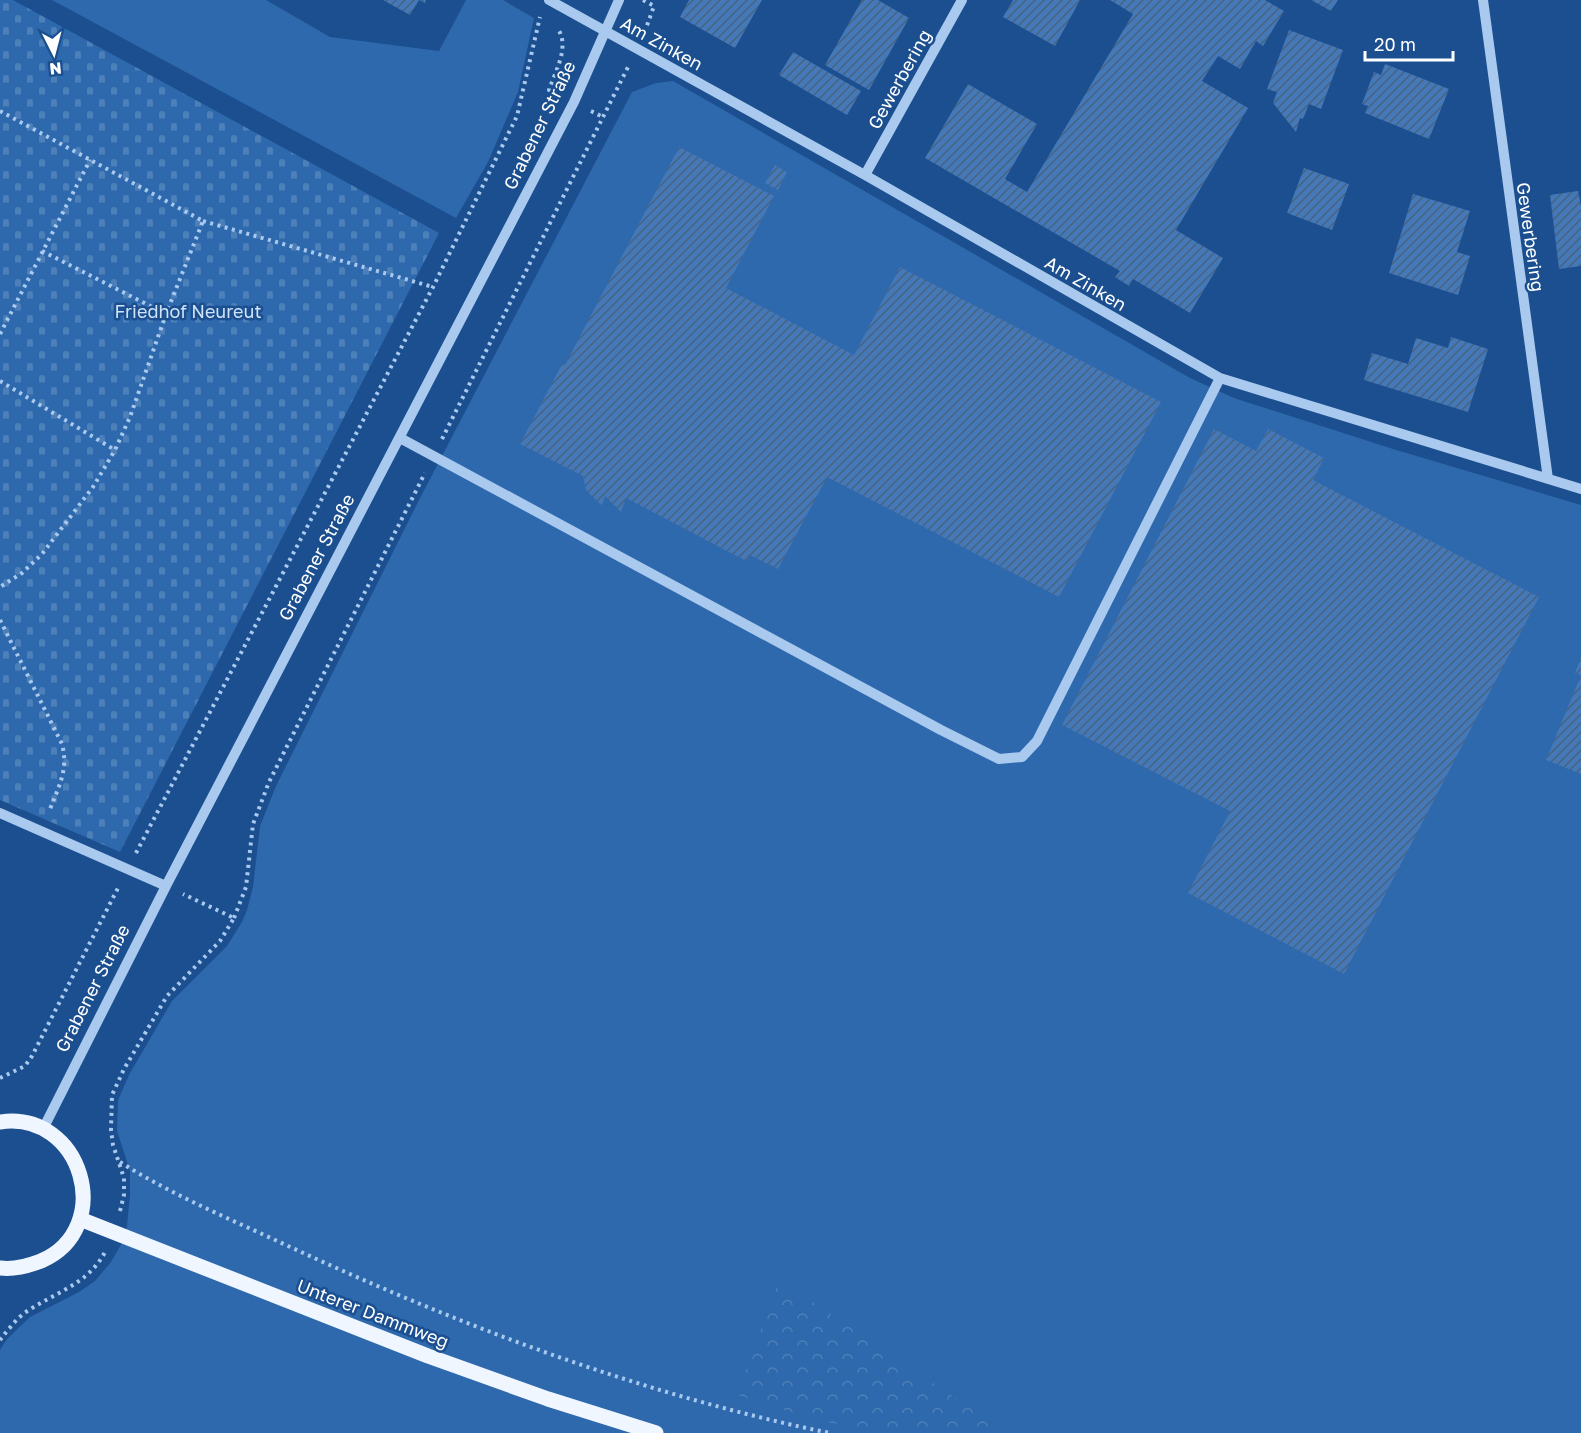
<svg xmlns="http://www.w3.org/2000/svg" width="1581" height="1433" font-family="'Golos Text',sans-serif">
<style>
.grass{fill:#2e69ad}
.forest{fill:url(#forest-crowns)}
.cemetery{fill:url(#cemetery-stones)}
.building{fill:url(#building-hatch)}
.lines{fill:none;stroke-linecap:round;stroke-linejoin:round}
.path{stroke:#a9c9ee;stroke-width:4;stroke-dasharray:3 4.5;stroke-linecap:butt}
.minor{stroke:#a9c9ee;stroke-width:10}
.major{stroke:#f0f6ff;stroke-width:15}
.labels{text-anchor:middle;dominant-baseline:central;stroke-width:5;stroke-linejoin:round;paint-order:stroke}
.street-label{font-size:18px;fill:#fff;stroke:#1b4f8f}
.park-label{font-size:18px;fill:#cfe3fa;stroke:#1b4f8f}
</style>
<defs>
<pattern id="forest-crowns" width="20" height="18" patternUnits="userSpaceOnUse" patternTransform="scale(1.5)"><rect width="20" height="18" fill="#2e69ad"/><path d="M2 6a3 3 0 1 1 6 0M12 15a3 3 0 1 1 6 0" fill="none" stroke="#4d80b9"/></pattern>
<pattern id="cemetery-stones" width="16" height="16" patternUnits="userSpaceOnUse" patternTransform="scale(1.5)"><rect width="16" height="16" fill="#2e69ad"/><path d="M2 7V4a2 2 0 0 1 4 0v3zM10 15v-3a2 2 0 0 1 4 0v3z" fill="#4d80b9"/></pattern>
<pattern id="building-hatch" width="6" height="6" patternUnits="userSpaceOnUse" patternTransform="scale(1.5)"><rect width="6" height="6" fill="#4478b7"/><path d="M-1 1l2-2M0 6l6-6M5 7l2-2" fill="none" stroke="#486282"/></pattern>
</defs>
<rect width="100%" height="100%" fill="#1b4f8f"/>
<!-- grass -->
<path class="grass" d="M52,0H266L330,37L439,51L466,0H503L534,18L518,92L488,162L456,218Z
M673,81L1190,378L1234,398L1393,449L1581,505V1433H0V1350L7,1339L30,1317L79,1292L95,1281L111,1262L126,1236L130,1195V1171L117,1131L118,1100L130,1073L172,1001L227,946L242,922L247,910L253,887L260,826L276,786L419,500L632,92L656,83Z"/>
<!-- forest -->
<path class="forest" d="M779,1280L1008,1433H884L816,1420L737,1395Z"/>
<!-- cemetery -->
<path class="cemetery" d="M0,0H13L439,233L120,852L0,800Z"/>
<!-- building -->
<path class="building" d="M383,0H426L425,3L419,0L410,15Z
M689,0H762L735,48L680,17Z
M862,0H878L909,18L869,90L825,65Z
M1013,0H1080L1055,46L1003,17Z
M1110,0H1265L1284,11L1263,46L1256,41L1240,69L1218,56L1202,81L1248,108L1176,230L1223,258L1190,313L1133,279L1129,286L1115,277L1120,271L925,158L968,84L1037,124L1005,179L1027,192L1133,14Z
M1311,0H1338L1331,11Z
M1289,30L1343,50L1321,109L1309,104L1303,119L1300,118L1296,132L1273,103L1277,92L1267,89Z
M793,52L861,91L847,115L779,75Z
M1385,64L1449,89L1429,139L1365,113L1368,106L1362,104L1374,72L1381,75Z
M679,147L774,196L726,288L854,355L900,267L1161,402L1059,597L827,477L778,569L750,555L746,561L626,498L621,512L605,496L602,506L586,490L583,476L520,444L562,364L565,365Z
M775,165L787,172L778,190L765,183Z
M1304,168L1349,184L1332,230L1287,213Z
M1578,191L1581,206V266L1559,269L1550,195Z
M1413,194L1470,211L1457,252L1470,256L1458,295L1389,273Z
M1451,337L1488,349L1468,412L1364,380L1372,353L1408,364L1416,338L1448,348Z
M1214,429L1256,451L1268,429L1324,458L1313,480L1539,597L1344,974L1188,893L1230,811L1062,725Z
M1581,657V774L1546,760L1581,675L1575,673Z"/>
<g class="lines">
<!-- path -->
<path class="path" d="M643,0L654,6L645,31
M557,94L549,90C555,72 570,47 558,29
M0,111L203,221L166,314L130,417L115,450L93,487L42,554L22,573L0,587
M591,111L603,117
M203,221L433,287
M42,251L166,314
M0,334L90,160
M0,381L115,450
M442,439L629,65
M0,620L62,744C69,771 58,787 49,812
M136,853L433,287L517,116L540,17
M234,918L246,887L253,824L269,782L425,473
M0,1078L25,1066L32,1056L119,886
M120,1162C172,1195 230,1219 286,1245C458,1325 643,1395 830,1433
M120,1211L124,1195V1178L113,1145L111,1130L112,1095L124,1069L167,996L220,941L234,918L183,894
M0,1340C8,1330 17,1317 29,1310C57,1292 89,1283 105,1252"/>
<!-- minor -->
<path class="minor" d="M549,0L865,175L1220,378L1581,489
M1483,0L1548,479
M865,175L962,0
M400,438L941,730L999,759L1022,757L1037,741L1220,378
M0,813L166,886
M43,1129L166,886L574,102L619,0"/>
<!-- major -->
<path class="major" d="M0,1122C82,1110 117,1228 41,1261C28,1266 14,1270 0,1268
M80,1219L428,1356L548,1399L656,1433"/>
</g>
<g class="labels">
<!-- street labels -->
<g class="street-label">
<text transform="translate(662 43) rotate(29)">Am Zinken</text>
<text transform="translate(899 79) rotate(-61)">Gewerbering</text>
<text transform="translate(539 125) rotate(-64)">Grabener Straße</text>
<text transform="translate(1531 237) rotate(82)">Gewerbering</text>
<text transform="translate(1086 283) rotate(30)">Am Zinken</text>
<text transform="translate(316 557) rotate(-62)">Grabener Straße</text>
<text transform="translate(92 988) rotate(-63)">Grabener Straße</text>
<text transform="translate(373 1313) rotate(21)">Unterer Dammweg</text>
</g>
<!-- park labels -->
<g class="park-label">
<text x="188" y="311">Friedhof Neureut</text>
</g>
</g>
<!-- north arrow -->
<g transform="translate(54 54) rotate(174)" stroke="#1b4f8f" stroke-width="4.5" paint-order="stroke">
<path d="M0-4.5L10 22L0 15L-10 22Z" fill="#ffffff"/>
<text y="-9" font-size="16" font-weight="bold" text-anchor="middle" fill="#ffffff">N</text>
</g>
<!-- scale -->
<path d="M1365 51v9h88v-9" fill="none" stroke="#ffffff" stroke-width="3"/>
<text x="1374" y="51" font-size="18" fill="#ffffff" stroke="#1b4f8f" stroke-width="4.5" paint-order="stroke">20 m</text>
</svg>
